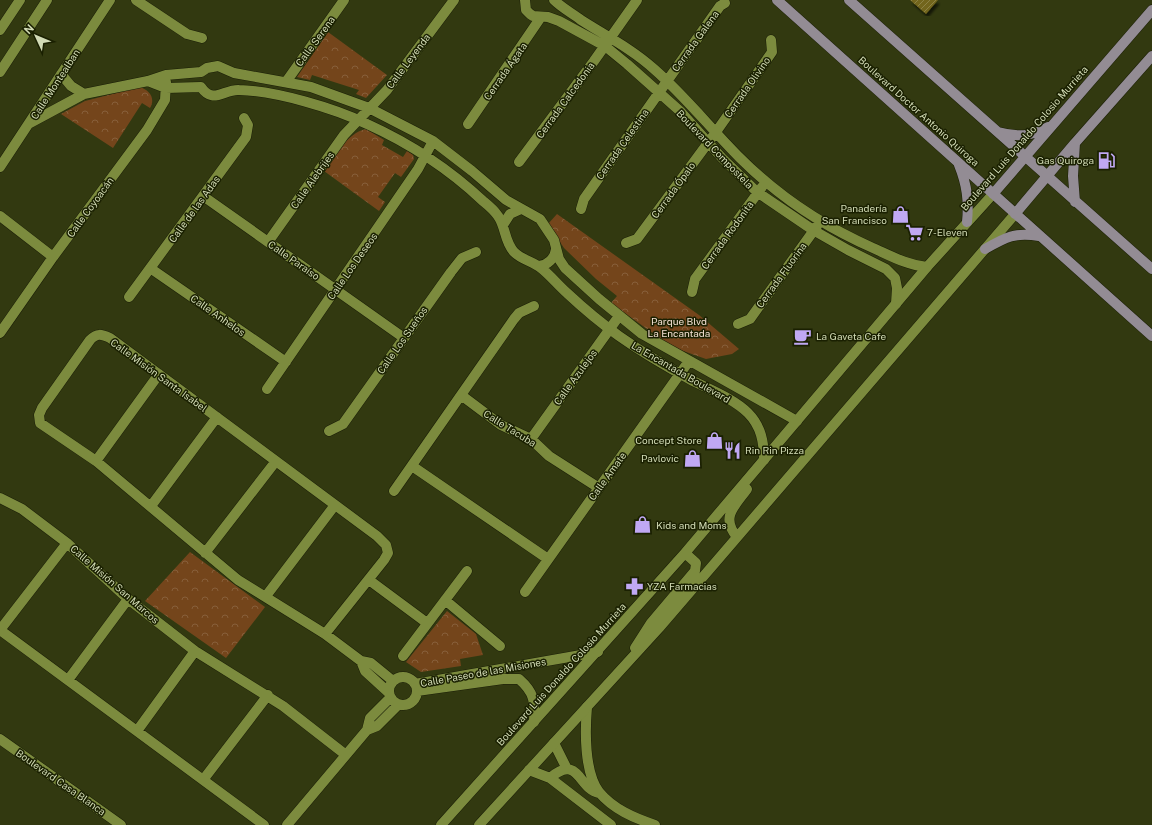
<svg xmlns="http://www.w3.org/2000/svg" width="1152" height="825" font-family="'Public Sans',sans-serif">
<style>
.park{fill:url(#park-crowns)}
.building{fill:url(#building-hatch);filter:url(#shadow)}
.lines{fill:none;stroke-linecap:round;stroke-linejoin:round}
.street-casing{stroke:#1b1f07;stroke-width:11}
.secondary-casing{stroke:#1b1f07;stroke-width:11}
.primary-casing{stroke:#1b1f07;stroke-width:11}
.street{stroke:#7c8b3e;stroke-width:10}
.secondary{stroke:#7c8b3e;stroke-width:10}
.primary{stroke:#938c94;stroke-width:10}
.labels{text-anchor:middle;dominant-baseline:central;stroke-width:3;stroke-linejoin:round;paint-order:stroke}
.street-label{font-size:10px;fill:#d2dbb5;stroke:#1a2001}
.poi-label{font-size:10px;fill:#d2dbb5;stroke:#1a2001;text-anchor:start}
.park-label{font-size:10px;fill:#f4e0d2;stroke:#1a2001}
</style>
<defs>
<pattern id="park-crowns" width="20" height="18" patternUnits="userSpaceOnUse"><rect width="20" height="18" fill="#74451b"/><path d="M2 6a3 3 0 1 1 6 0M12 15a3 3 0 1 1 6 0" fill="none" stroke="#875f3a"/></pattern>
<pattern id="building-hatch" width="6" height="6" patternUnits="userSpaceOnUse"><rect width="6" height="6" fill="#72651c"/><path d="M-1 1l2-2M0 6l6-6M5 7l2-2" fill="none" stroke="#8c8245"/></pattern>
<filter id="shadow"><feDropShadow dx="2" dy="3.5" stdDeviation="1" flood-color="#0009"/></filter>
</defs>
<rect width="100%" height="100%" fill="#323910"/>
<!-- park -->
<path class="park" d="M328,32L387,75L366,98L356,94L359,90L312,75L310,80L297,77Z
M140,87C149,90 156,98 150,108L142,103L113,148L61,114L85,101Z
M366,129L384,140L382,145L403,157L407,151L413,155L414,159L401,177L395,173L378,197L385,202L379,211L324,171C335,156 347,133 366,129Z
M557,214L699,315L739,349L732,354L706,359L672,347L611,303L617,296L596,279L564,248L548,224Z
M190,552L265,607L226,658L145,601Z
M447,611L476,634L483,655L460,659L461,666L421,672L406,662Z"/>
<!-- building -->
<path class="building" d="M910,0H938L926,14Z"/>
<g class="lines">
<defs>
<path id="street" d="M136,0L187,34L202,38
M525,0L526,10L530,14L533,16L548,17L559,21L605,46L627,64L681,112L722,158L757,192L813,230L848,250L886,269L895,278L897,288L896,304
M554,0C562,8 572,13 581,20C606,36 632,49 654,69C685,96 711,129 740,158C778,196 825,227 873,248C891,256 907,265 927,267
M0,30L20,0
M0,72L47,0
M61,74L71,86L84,94L148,81L166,75L201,72L207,68L218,66L234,73L311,87L369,108L433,141L472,171L506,200L540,219L554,240L559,259L565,268L599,299L642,334L797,421
M148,81L166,88L201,87C213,105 224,89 239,90C276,91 334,108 367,124C409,143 449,169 483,201C488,205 494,210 498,216C506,227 504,241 514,252C522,260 532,261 541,268C550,275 558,285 567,293C583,308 601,323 619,336C643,353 667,367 693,381C711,390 734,399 748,413C761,426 764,442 764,460
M286,82L344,0
M30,123L84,94
M468,124L541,17
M519,162L594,61L637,0
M0,167L110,0
M203,196L404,338
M581,209L584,199L720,6L725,3
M0,216L53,257
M503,225L510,214L521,209
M268,242L344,135L387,90L454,0
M626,243L637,239L716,132L772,52L771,40
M539,266C548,265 555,258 556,249
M150,268L286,362
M692,292L695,279L762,187
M129,297L246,137L248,125L244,118
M738,324L750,319L817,226
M0,333L53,257L147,130L165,100L166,82
M267,389L418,169L433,141
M461,395L501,425L531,439L549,456L599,488
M329,431L343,424L451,272L462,258L476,252
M531,439L619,316
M96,461L159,374
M412,466L548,559
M394,491L514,319L519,313L534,306
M0,498L22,509L67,543L128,599L195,651L283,706L346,755
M151,506L217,417
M205,553L276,461
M369,580L427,623
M525,592L689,361
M266,596L335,505
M445,600L500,646
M0,630L264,825
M0,630L67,543
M325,634L384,560L388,553L386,545L377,536L110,338C101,334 97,333 90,340L42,408L39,415L40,423L96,461L238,580L325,634L361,661L371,663L393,681
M403,656L467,571
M361,661L365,671L388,692
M389 691a14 14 0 1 1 28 0a14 14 0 1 1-28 0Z
M68,680L128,599
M415,684L598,652
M417,691L503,679H519C535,693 535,702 534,722
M587,707C585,730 584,772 599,792C613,809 634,818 655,825
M367,730L370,718L390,698
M137,731L195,651
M0,739L121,825
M554,743L567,769
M529,770L550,778L611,825
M550,778C579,753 578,789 599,793
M203,780L268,695
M287,825L367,730L377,726L398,705"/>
<path id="secondary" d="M737,537C720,517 735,506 747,489
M635,648L651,623L695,571L696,563L685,553
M441,825L685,553L927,267L993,194
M479,825L659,628L1015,214"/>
<path id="primary" d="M777,0L1152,336
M849,0L1152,269
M998,132C1017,137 1031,137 1048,127
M1075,143L1073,176L1075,202
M959,165C967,185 969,201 967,222
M993,194L1152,10
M1015,214L1075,143L1152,56
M985,249C1006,237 1015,232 1039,236"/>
</defs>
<!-- street casing -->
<use href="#street" class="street-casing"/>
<!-- secondary casing -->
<use href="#secondary" class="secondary-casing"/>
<!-- primary casing -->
<use href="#primary" class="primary-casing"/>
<!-- street -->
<use href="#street" class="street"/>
<!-- secondary -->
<use href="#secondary" class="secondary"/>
<!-- primary -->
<use href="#primary" class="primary"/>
</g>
<!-- icons -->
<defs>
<symbol id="fuel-bare" viewBox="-9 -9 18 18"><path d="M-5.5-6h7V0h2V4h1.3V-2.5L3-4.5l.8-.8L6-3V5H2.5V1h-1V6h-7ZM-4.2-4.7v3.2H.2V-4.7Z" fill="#c0a8f3" stroke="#1a2001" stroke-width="2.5" paint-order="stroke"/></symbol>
<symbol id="shop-bare" viewBox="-9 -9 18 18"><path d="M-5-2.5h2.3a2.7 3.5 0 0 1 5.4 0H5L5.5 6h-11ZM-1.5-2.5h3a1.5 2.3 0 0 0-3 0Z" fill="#c0a8f3" stroke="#1a2001" stroke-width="2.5" paint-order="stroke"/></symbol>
<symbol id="supermarket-bare" viewBox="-9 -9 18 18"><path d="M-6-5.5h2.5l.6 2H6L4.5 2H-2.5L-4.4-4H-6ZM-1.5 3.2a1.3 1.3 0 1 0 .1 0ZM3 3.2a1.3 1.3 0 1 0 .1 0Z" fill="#c0a8f3" stroke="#1a2001" stroke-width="2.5" paint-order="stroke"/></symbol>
<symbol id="cafe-bare" viewBox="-9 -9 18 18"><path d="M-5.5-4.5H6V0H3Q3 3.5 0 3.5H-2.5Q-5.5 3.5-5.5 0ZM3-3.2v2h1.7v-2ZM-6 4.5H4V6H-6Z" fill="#c0a8f3" stroke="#1a2001" stroke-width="2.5" paint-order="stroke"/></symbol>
<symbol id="restaurant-bare" viewBox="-9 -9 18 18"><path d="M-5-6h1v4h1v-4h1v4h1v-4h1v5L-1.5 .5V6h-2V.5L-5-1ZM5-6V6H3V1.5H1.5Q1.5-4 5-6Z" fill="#c0a8f3" stroke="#1a2001" stroke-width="2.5" paint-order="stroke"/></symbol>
<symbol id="pharmacy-bare" viewBox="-9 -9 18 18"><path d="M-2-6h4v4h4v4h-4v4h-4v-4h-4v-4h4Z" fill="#c0a8f3" stroke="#1a2001" stroke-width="2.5" paint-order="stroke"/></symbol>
</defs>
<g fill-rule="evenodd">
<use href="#fuel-bare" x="1094" y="148" width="25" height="25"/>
<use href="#shop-bare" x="888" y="202" width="25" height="25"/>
<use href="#supermarket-bare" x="902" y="220" width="25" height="25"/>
<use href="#cafe-bare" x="790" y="324" width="25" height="25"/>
<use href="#shop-bare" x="702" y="428" width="25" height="25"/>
<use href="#restaurant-bare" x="720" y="438" width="25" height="25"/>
<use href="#shop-bare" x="680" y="446" width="25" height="25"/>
<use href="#shop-bare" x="630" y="512" width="25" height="25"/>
<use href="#pharmacy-bare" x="622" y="574" width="25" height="25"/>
</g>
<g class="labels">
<!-- street labels -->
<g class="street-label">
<text transform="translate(315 41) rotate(-54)">Calle Serena</text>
<text transform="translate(695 41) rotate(-54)">Cerrada Galena</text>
<text transform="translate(408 61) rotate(-53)">Calle Leyenda</text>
<text transform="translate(505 71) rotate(-55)">Cerrada Ágata</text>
<text transform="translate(55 84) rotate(-57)">Calle Montealban</text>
<text transform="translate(747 87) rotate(-55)">Cerrada Olivino</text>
<text transform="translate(565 100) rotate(-54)">Cerrada Calcedonia</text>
<text transform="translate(919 111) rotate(42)">Boulevard Doctor Antonio Quiroga</text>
<text transform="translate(1024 138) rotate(-49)">Boulevard Luis Donaldo Colosio Murrieta</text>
<text transform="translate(622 144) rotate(-55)">Cerrada Celestina</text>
<text transform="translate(715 149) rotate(46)">Boulevard Compostela</text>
<text transform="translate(312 180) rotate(-55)">Calle Alebrijes</text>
<text transform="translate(673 190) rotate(-54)">Cerrada Ópalo</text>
<text transform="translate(90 207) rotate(-54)">Calle Coyoacán</text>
<text transform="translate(194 209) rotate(-54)">Calle de las Adas</text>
<text transform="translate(727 235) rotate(-54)">Cerrada Rodonita</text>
<text transform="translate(294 260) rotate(35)">Calle Paraíso</text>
<text transform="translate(352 266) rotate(-55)">Calle Los Deseos</text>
<text transform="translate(781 275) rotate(-54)">Cerrada Fluorina</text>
<text transform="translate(218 315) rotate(35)">Calle Anhelos</text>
<text transform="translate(402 340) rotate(-55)">Calle Los Sueños</text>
<text transform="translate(681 372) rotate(30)">La Encantada Boulevard</text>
<text transform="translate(159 375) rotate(36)">Calle Misión Santa Isabel</text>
<text transform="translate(575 377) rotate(-54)">Calle Azulejos</text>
<text transform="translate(510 428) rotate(32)">Calle Tacuba</text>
<text transform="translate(607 476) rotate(-54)">Calle Amate</text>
<text transform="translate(115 584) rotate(41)">Calle Misión San Marcos</text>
<text transform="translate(483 672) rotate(-10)">Calle Paseo de las Misiones</text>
<text transform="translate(561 674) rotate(-48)">Boulevard Luis Donaldo Colosio Murrieta</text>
<text transform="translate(61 782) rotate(35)">Boulevard Casa Blanca</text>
</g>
<!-- poi labels -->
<g class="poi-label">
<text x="1094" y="160" text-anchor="end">Gas Quiroga</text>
<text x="887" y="208" text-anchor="end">Panadería<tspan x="887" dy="12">San Francisco</tspan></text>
<text x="927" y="232">7-Eleven</text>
<text x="816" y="336">La Gaveta Cafe</text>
<text x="702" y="440" text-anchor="end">Concept Store</text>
<text x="745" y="450">Rin Rin Pizza</text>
<text x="679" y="458" text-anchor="end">Pavlovic</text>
<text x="656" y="525">Kids and Moms</text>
<text x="647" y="586">YZA Farmacias</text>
</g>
<!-- park labels -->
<g class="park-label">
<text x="679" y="321">Parque Blvd<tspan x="679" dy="12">La Encantada</tspan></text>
</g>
</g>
<!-- north arrow -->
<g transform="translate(36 36) rotate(314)" stroke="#1a2001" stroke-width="3" paint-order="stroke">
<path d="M0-3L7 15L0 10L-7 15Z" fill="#d2dbb5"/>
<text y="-6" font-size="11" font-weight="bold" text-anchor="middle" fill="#d2dbb5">N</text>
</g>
</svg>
